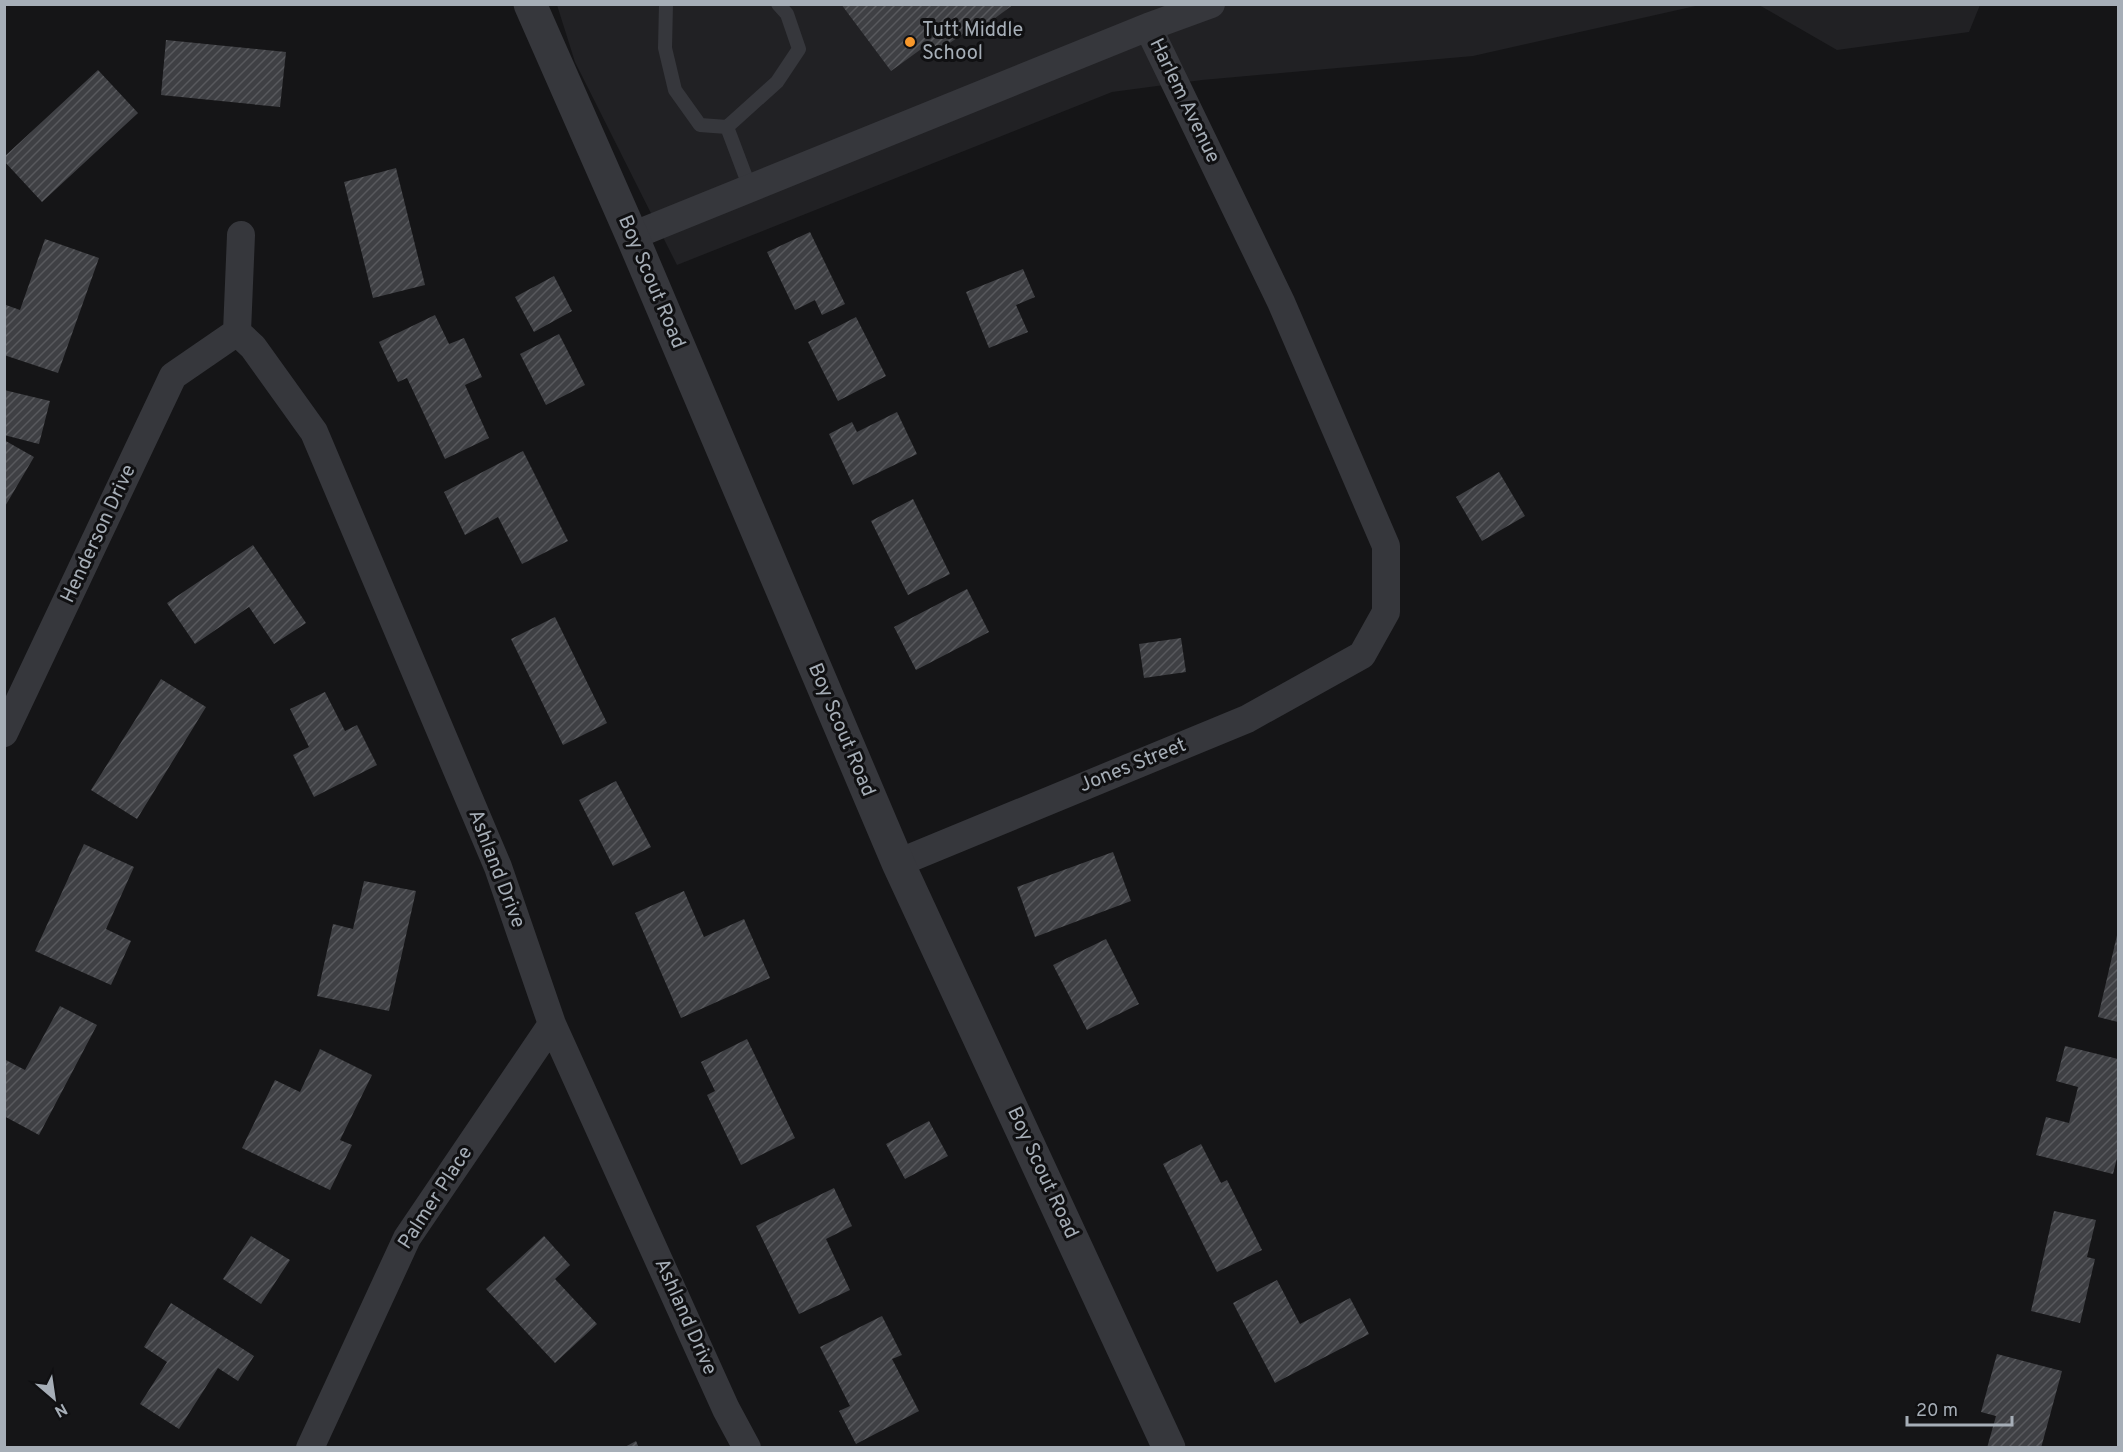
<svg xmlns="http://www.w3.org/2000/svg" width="2123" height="1452" font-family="Overpass,sans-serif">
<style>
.built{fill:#212124}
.building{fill:url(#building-hatch)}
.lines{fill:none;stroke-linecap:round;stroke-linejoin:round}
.service{stroke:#36373c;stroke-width:14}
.minor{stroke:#36373c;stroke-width:28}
.tertiary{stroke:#36373c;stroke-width:33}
.poi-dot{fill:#f8982b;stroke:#101012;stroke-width:2}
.labels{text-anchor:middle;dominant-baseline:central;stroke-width:6;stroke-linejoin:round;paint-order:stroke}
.poi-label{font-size:20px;fill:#a6aeb7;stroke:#101012;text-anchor:start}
.street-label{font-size:20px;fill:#a6aeb7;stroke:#101012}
</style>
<defs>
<pattern id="building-hatch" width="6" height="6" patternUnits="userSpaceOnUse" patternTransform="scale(1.5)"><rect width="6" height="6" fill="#3f4044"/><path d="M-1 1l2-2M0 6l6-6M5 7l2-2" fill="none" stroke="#58595d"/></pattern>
</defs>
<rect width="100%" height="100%" fill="#151517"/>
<!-- built -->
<path class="built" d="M557,5H1700L1473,56L1202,80L1112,92L677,265L575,62Z
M1759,5H1980L1969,32L1837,50Z"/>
<!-- building -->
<path class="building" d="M841,4H1014L971,36L964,33L934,54L924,47L891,71Z
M166,40L286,52L280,107L161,95Z
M98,70L138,113L42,202L4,161V157Z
M396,168L425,285L373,298L344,182Z
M810,232L845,304L822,315L815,300L795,310L767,252Z
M45,239L99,258L58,373L4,355V308L6,305L20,310Z
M1023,269L1035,297L1016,305L1028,332L989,348L966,292Z
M554,276L572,311L534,332L515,297Z
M435,315L449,344L464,338L482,377L465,385L489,438L445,459L407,378L398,382L379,342Z
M856,317L886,376L838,401L808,342Z
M559,334L585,385L546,405L520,354Z
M4,390L50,401L39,444L4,435Z
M897,412L917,454L853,485L829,434L852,422L857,432Z
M4,440L34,457L4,508Z
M523,451L568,541L522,564L498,517L465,535L444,492Z
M1499,472L1525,516L1482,541L1456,497Z
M913,499L950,574L908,595L871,521Z
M253,545L306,623L274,644L249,607L195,644L167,603Z
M967,589L989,632L916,670L894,627Z
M555,617L607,723L563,745L511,639Z
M1181,638L1186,672L1144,678L1139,644Z
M161,679L206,707L137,819L91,790Z
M325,692L345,731L357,725L377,765L314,797L293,755L309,747L290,709Z
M616,781L651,847L613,866L579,800Z
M84,844L134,867L106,929L131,941L111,985L35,951Z
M1113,852L1131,901L1035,937L1017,887Z
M364,881L416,891L389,1011L317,996L333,924L353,929Z
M684,891L704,937L744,919L770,978L681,1018L635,913Z
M2118,931V1022L2098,1017Z
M1106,939L1139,1004L1087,1030L1053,965Z
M60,1006L97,1025L39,1135L4,1116V1059L25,1070Z
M747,1039L795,1138L741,1165L707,1095L715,1091L701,1062Z
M2065,1046L2118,1059V1154L2113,1174L2036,1155L2046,1117L2069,1123L2078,1087L2056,1081Z
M320,1049L372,1075L340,1140L352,1145L330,1190L242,1148L275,1080L300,1092Z
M929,1121L948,1156L905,1179L886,1144Z
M1201,1144L1221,1183L1227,1180L1262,1250L1217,1272L1163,1164Z
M834,1188L852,1226L826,1239L850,1290L799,1314L756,1226Z
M2054,1211L2096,1220L2087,1257L2095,1259L2080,1323L2031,1311Z
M251,1236L290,1260L261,1304L223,1279Z
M544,1236L570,1265L555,1279L597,1324L555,1363L486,1289Z
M1277,1280L1300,1324L1350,1298L1369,1334L1275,1383L1233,1303Z
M171,1303L254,1356L238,1381L218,1368L179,1429L140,1404L167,1362L144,1347Z
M882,1316L902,1355L892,1359L919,1411L856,1444L839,1411L850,1406L820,1347Z
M1997,1354L2062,1371L2041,1448H1987L1996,1416L1981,1412Z
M636,1441L639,1448H623Z"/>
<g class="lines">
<!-- service -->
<path class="service" d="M666,4L665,48L675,90L700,125L727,127L777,82L799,49L787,14L778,4
M727,127L750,188"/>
<!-- minor -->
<path class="minor" d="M1148,27L1211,4
M632,236L1148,27L1281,302L1386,546V612L1362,655L1247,719L898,863
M237,332L241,235
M4,733L173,376L237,332L253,347L314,432L498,867L552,1024L726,1409L747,1448
M310,1448L407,1238L552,1024"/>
<!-- tertiary -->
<path class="tertiary" d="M530,4L632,236L898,863L1169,1448"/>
</g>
<!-- markers -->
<circle class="poi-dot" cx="910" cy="42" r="6"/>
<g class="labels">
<!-- poi labels -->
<g class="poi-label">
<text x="922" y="31">Tutt Middle<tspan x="922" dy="23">School</tspan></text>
</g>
<!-- street labels -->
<g class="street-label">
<text transform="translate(1184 101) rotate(64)">Harlem Avenue</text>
<text transform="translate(651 282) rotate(67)">Boy Scout Road</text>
<text transform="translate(99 534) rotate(-65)">Henderson Drive</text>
<text transform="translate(841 730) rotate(67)">Boy Scout Road</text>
<text transform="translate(1133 766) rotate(-22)">Jones Street</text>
<text transform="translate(496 869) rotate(69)">Ashland Drive</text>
<text transform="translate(1042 1173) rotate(65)">Boy Scout Road</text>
<text transform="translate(436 1198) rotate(-57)">Palmer Place</text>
<text transform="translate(685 1317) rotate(66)">Ashland Drive</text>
</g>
</g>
<!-- border -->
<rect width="2123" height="1452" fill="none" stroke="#a6aeb7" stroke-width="12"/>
<!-- north arrow -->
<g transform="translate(54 1398) rotate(151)" stroke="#101012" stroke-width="4.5" paint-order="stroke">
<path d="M0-4.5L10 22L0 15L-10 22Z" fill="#a6aeb7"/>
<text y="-9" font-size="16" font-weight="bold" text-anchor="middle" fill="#a6aeb7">N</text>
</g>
<!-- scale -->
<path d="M1907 1416v9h105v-9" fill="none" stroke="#a6aeb7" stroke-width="3"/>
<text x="1916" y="1416" font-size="18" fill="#a6aeb7" stroke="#101012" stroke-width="4.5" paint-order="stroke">20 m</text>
</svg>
